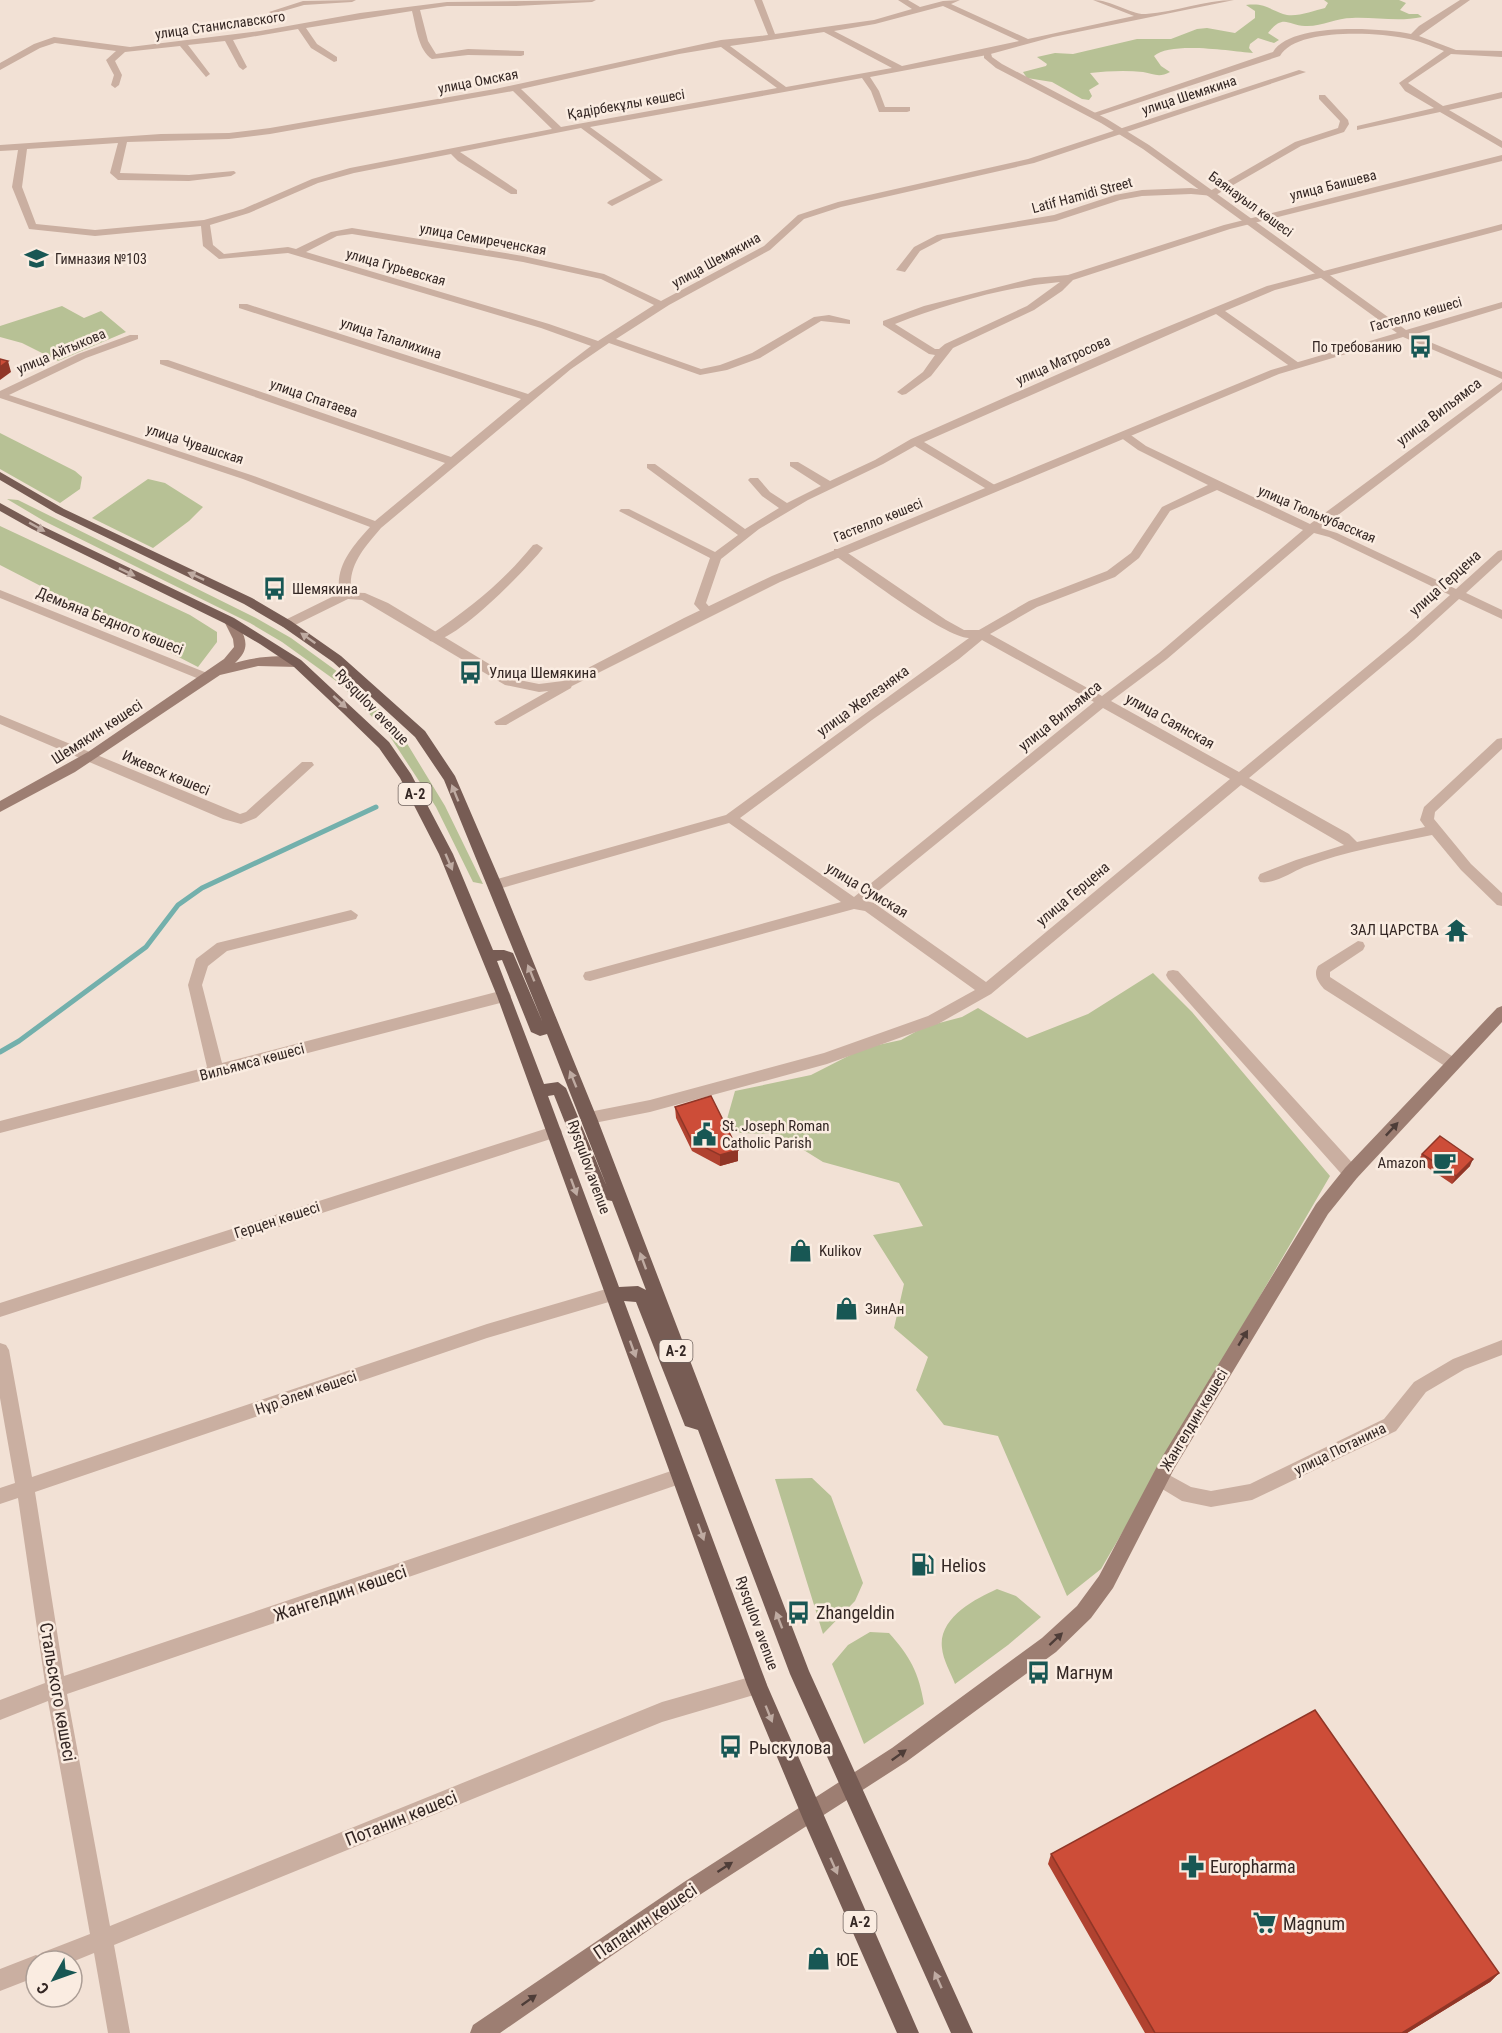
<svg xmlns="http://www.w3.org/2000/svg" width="1502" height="2033" font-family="'Roboto Condensed',sans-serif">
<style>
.green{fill:#b7c195}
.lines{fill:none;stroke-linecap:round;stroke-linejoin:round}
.stream{stroke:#73b0ac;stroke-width:5}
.minor{fill:#caafa1;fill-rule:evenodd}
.tertiary{fill:#caafa1;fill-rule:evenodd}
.secondary{fill:#9d7e72;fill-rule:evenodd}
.primary{fill:#775c54;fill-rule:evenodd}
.wall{fill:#b04230}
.shaded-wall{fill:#903627}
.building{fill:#cd4d38;stroke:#903627;stroke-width:1.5}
.oneway{fill:#bfaba2}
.oneway2{fill:#4e3d38}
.labels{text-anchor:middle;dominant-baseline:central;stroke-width:5;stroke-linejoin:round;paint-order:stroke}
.far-street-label{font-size:14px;fill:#342724;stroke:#faece1}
.far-poi-label{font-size:14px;fill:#342724;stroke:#faece1;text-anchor:start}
.shield{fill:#faece1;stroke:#6f625d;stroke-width:1.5}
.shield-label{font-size:14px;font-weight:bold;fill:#342724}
.street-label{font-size:15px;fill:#342724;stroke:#faece1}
.poi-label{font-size:15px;fill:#342724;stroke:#faece1;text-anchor:start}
.near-poi-label{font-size:18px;fill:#342724;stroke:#faece1;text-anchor:start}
.near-street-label{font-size:18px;fill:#342724;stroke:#faece1}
</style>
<rect width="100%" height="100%" fill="#f2e1d5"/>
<!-- green -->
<path class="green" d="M1324,0H1399L1406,3L1400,10L1409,14H1418L1422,17C1399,22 1376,17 1352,18C1336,18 1321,27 1305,26C1288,26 1284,13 1268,33L1279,40L1274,43L1258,38L1250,44L1249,48L1253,53C1231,51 1170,41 1154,56L1161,66L1170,72C1159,78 1154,74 1143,72C1126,70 1107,71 1090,73L1099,84L1089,90L1092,96L1089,100L1082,99L1052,82L1027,78L1023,72L1046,66L1047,64L1037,57L1055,53L1073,54L1137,39H1171L1197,29L1207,28L1235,33L1255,18V11L1246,5C1264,3 1267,8 1283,14C1295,18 1313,11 1325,8L1328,3Z
M62,306L84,318L101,311L126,332L58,361L22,343L0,337V326Z
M0,433L75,471L82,477L80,489L60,503L0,469Z
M148,479L165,483L203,507L189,521L153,548L92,518Z
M7,499L18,500L256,618L291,638L349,680L397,727L445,806L483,884L473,882L436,807L387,732L339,683L282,642L250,623L44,521Z
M0,526L190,615L217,632V642L198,667L0,565Z
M1153,973L1192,1012L1330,1176L1101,1569L1067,1596L998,1436L944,1425L916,1390L928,1357L894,1328L904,1284L873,1235L923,1226L899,1183L823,1162L778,1134L740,1133L727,1119L735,1091L811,1075L864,1048L901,1040L924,1027L962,1017L978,1008L1027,1038L1088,1014Z
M812,1478L831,1496L863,1583L855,1601L823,1634L775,1479Z
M997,1589L1016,1596L1041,1617L1008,1645L955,1684C951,1673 943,1660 942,1648C938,1618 975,1599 997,1589Z
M870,1632L889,1633C910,1656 919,1673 924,1704L864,1744L832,1664L848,1645Z"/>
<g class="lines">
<!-- stream -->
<path class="stream" d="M0,1052L19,1041L146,947L178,905L202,888L376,807"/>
<!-- minor -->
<path class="minor" d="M356,0L352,2L304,5L273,14L269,12L303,1Z
M596,0L592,2L516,6H447L420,10L428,41L436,54L468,49L524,51V55L521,56L468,55L432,59C418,50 416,26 412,11L306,28L317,44L337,57V61L334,62L311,48L298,29L233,40L247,67L243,70L239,67L225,41L188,45L210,74L206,77L180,46L125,52L115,61L122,75L119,85L115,88L111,85L114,75L106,60L116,51L55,43L40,48L0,70V63L34,44L54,37L130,47L260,31L360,13L447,2Z
M754,0H762L775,34L874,20L912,9L898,0H908L920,7L943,1L960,0L951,4L1028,39L1134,16L1093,0C1112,0 1131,15 1146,14C1176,12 1204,0 1234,0L1053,37L987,55L870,77L879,91L885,107H910V111L907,112H879L871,91L862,78L590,127L663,180L612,206L607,203L609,201L651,180L581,128L460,152L517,190V194H511L458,161L451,154L354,173L318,183L249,213L210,225L213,245L224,254L288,247L296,249L331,232L352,228L523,256L604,274L661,301L764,246L798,215L838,202L1028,159L1299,70L1306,72L1034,163L841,207L804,219L770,250L669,305L616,339L701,369L720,365L752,353L814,317L829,315L850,320V324L821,321L760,358L727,370L700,375L609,343L571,369L381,528C364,548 346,567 352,595L346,599L340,595C334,567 352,547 370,527L243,479L0,398V391L78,354L130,335H138V339L86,358L9,395L251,475L375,521L445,463L160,364V360H168L451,457L521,399L239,308V304H247L528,394L591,346L541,328L288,253L219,259L203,246L201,226L95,236L29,229L12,187L18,150L0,151V145L161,134L229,133L270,128L495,89L721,40L768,35ZM943,6L1019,41L902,66L834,31L875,24ZM824,32L892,68L786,87L730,46ZM721,47L777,88L561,127L521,89L679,54ZM513,91L552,129L350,168L312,179L243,209L204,220L95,230L36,224L22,187L27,149L118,143L110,173L118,180L189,181L231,176L236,173L234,171L189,175L120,173L127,142L229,139L270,134ZM352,234L523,262L601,279L654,305L598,341L549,324L306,252L337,236Z
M1460,0H1470L1419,36L1456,50L1502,51V57L1451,54L1408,83L1443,106L1502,92V98L1449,110L1502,141V148L1440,112L1357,130V126L1434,108L1405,91L1399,83L1444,51C1431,46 1418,40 1404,38C1376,32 1295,28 1280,56L1095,117L1088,115L1273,52C1291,22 1381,28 1411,34L1419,26Z
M1319,95H1325L1348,120L1349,124L1344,132L1301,146L1214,196L1191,194L1142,196L1120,200L1056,221L943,239L920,251L905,272L896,270L914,247L937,235L1054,215L1115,195L1142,190L1191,188L1210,191L1295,142L1338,128L1340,121L1319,99Z
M1502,155V161L1230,229L1073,280L1062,291L1034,310L953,348L931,376L906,394L902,395L897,392L923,372L935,355L929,354L883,325V321L924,306L1034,278L1068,275L1224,225ZM1060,282L1027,306L945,344L939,349H935L895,324C947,304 1004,287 1060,282Z
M1502,224V230L1275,290L1225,311L1299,363V367H1291L1216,314L924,442L998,487V491H990L915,446L883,464L808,500L759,529L721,559L706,603L713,611L711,614H703L694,604L710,558L619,511L621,509H629L715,552L738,535L647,468V464H655L745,529L779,508L762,496L748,480L750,478H758L770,492L787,503L821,486L790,466V462H798L830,481L875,460L911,439L1140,338L1267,286Z
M1502,382V390L1321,528L1337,533L1456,589L1498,551L1502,550V560L1466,593L1502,610V619L1459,599L1414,640L1249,778L1349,834L1357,842L1425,827L1420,820L1424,807L1497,739L1502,738V749L1435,812L1434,819L1471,864L1502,893V906L1497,905L1461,870L1432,835C1389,844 1345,851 1304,867C1292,872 1273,885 1260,882L1258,878L1260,874L1296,860L1344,845L1241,785L991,994L938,1024L827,1064L650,1112L589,1124L583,1122L581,1118L583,1114L589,1112L650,1100L824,1053L928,1016L975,990L865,911L854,909L590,981L585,980L583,976L585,972L590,971L841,902L729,823L495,890L488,885L490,881L726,815L969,638C945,638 858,571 834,555V549H842L946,620L964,630H979L1029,601L1107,571L1131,553L1162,507L1208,485L1138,450L1120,437V433H1128L1146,446L1310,524ZM1217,490L1303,530L1159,653L1102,696L990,634L1037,607L1115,577L1139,558L1170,511ZM1314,533L1329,537L1450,595L1406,634L1239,772L1111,701L1167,659ZM982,640L1094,702L854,897L740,818L872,720L959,659ZM1103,708L1230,779L986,982L874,903L866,901Z
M537,544L543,548C529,567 452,646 430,641L428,638L430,635C469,609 503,582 533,545Z
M0,590L212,675L214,678L208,682L204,681L0,598Z
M566,681L572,685L571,688L506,725H496L494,722Z
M0,715L240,814L246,812L302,762H312L314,765L256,818L241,824L223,819L0,724Z
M351,910L358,915L356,919L227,951L208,966L202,985L222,1063L504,990L509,992L511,996L509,1000L504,1002L0,1133V1121L207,1067L188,985L196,959L217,943Z
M1358,941L1363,942L1365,946L1363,950L1330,972V977L1458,1060L1461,1064L1458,1068H1448L1324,989C1318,982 1313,975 1318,966Z
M1173,970L1178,971L1357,1168L1359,1173L1357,1178L1351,1179L1345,1178L1168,979L1166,975L1168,971Z
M554,1126L560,1128L562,1132L560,1136L0,1317V1303Z
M613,1287L619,1289L621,1294L619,1299L487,1338L35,1492L64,1676L680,1468L686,1470L689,1476L686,1482L680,1484L67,1694L110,1926L662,1702L757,1675L764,1678L767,1685L764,1692L662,1722L114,1945L130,2033H108L94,1953L72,1962L36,1961V1977L0,1991V1969L36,1955L40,1957L41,1953L90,1934L48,1701L0,1720V1700L45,1683L18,1498L0,1504V1488L15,1483L0,1398V1343L6,1345L9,1350L32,1477L487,1324Z
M1502,1340V1355L1465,1369L1426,1392L1396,1431L1252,1500L1211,1507L1182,1501L1154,1484L1151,1478L1154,1472L1160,1470L1191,1487L1211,1491L1250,1484L1384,1419L1414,1382L1453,1359Z"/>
<!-- tertiary -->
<path class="tertiary" d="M984,50H990L992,57L1002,64L1107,119L1149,145L1406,330L1502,302V308L1413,335L1502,372V379L1403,337L1279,374L780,582L566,689L539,692L505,685L362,600L348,599L291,627H283L281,624L283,621L342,592L365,593L388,603L514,679L539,684L563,681L684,618L772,576L1271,370L1397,333L1143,149L1101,123L996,68L984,58Z"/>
<!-- secondary -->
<path class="secondary" d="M230,617C236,619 237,622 240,628C248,642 248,651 235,663C251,658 291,651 303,663L297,667L258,666L220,675L75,772L0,812V801L88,752L224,659L234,647L233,639L224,621Z
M1502,1006V1022L1357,1178L1328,1214L1174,1469L1113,1588L1091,1618L1056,1652L906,1762L698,1896L500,2033H470L473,2025L684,1882L892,1748L1042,1638L1077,1606L1099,1576L1162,1457L1316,1204L1345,1168L1497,1008Z"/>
<!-- primary -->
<path class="primary" d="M0,472L64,509L252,598L291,621L341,656L425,731L455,776L502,885L597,1118L809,1671L973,2033H951L790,1674L698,1430L685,1426L636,1302L624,1301L767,1685L919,2033H897L803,1819L747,1685L497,996L439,854L400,778L379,748L343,713L293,666L260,644L226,624L32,529L0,511V503L40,525L234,618L301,660L389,742L411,774L453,854L493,950H504L513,953L543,1023L444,780L415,737L333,662L283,627L244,604L56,513L0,480ZM502,960L531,1032L540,1036L547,1034L607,1187L566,1088L558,1082L544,1084L497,961ZM554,1095L595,1198L612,1201L646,1290L638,1286L619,1287L548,1096Z"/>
</g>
<!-- wall -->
<path class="wall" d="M675,1107L738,1161L720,1166L692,1151L676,1118Z
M1422,1154L1470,1166L1452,1184L1418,1161Z
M1051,1854L1499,1973L1490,1982L1407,2033H1145L1048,1864Z"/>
<!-- shaded-wall -->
<path class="shaded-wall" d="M8,361L11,372L0,380V367Z
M738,1150V1161L720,1166V1155Z
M1473,1159L1470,1166L1452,1184L1456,1176Z
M1499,1973L1490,1982L1407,2033H1402Z"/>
<!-- building -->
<path class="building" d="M0,359L8,361L0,367Z
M711,1096L738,1150L720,1155L692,1141L675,1107Z
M1440,1136L1473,1159L1456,1176L1422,1154Z
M1315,1710L1499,1973L1402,2033H1155L1051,1854Z"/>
<!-- one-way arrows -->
<defs><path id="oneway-solid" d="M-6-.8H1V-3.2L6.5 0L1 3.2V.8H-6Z" transform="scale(1.5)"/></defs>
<g class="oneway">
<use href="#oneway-solid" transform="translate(37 527) rotate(29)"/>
<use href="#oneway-solid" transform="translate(127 572) rotate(26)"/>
<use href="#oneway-solid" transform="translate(196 576) rotate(-155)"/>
<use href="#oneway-solid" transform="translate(308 638) rotate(-145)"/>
<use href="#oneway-solid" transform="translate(340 702) rotate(42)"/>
<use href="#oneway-solid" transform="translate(455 793) rotate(-112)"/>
<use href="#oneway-solid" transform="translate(449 862) rotate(67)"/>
<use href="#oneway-solid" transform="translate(531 973) rotate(-112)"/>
<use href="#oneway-solid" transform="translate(573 1079) rotate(-112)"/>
<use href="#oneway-solid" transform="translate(574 1187) rotate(70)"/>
<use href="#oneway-solid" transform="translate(643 1261) rotate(-110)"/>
<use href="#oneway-solid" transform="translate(633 1349) rotate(70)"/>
<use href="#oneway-solid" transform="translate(701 1532) rotate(70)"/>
<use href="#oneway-solid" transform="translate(779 1620) rotate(-111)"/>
<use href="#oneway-solid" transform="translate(769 1714) rotate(68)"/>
<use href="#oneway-solid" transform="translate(834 1866) rotate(66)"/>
<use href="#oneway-solid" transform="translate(938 1980) rotate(-114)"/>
</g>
<g class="oneway2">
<use href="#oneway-solid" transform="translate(1392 1129) rotate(-47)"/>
<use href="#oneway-solid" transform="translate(1243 1338) rotate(-59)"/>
<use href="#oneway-solid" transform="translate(1056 1639) rotate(-43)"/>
<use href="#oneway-solid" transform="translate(899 1755) rotate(-36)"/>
<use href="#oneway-solid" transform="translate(725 1867) rotate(-33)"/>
<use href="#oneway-solid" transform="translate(529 2000) rotate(-35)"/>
</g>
<!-- icons -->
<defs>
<symbol id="school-bare" viewBox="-9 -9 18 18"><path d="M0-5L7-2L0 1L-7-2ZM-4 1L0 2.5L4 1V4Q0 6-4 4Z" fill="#185754" stroke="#faece1" stroke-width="2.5" paint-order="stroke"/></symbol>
<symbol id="bus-bare" viewBox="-9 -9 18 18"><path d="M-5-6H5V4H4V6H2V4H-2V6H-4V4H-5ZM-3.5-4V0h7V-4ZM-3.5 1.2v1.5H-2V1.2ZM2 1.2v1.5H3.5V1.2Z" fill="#185754" stroke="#faece1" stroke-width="2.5" paint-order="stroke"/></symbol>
<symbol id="temple-bare" viewBox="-9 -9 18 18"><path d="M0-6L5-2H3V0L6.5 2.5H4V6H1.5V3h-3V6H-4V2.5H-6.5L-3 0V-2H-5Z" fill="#185754" stroke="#faece1" stroke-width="2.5" paint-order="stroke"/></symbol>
<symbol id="civic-bare" viewBox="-9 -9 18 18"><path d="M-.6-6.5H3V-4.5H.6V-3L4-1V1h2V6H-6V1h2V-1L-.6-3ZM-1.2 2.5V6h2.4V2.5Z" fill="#185754" stroke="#faece1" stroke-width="2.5" paint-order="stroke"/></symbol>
<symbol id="cafe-bare" viewBox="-9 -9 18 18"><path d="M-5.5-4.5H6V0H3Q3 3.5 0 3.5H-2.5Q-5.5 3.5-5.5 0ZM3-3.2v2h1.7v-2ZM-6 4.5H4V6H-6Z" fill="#185754" stroke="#faece1" stroke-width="2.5" paint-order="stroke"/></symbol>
<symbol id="shop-bare" viewBox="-9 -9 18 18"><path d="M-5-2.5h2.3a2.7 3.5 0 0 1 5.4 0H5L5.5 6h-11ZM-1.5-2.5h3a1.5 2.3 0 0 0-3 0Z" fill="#185754" stroke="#faece1" stroke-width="2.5" paint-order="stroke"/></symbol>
<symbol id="fuel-bare" viewBox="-9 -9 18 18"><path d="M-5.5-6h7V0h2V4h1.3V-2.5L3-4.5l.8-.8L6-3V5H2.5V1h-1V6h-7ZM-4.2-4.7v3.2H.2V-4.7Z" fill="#185754" stroke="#faece1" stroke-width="2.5" paint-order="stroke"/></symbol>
<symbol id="pharmacy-bare" viewBox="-9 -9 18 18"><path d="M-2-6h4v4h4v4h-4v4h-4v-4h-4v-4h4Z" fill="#185754" stroke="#faece1" stroke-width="2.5" paint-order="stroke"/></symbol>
<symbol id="supermarket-bare" viewBox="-9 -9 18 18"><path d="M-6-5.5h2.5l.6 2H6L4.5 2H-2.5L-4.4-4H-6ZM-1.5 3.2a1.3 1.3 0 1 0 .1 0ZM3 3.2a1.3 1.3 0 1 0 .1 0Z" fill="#185754" stroke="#faece1" stroke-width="2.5" paint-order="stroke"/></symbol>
</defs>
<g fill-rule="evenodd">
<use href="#school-bare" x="20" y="242" width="33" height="33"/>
<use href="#bus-bare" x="1404" y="330" width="33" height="33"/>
<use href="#bus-bare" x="258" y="572" width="33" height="33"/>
<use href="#bus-bare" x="454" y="656" width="33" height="33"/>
<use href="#temple-bare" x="1440" y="914" width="33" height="33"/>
<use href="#civic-bare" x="688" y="1118" width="33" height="33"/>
<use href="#cafe-bare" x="1428" y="1146" width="33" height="33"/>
<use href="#shop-bare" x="784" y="1234" width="33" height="33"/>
<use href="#shop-bare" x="830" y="1292" width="33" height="33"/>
<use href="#fuel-bare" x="906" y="1548" width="33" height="33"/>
<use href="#bus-bare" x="782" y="1596" width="33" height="33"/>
<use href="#bus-bare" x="1022" y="1656" width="33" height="33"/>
<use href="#bus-bare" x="714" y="1730" width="33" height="33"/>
<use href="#pharmacy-bare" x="1176" y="1850" width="33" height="33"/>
<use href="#supermarket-bare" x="1248" y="1906" width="33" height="33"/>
<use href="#shop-bare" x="802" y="1942" width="33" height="33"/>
</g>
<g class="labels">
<!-- far-street labels -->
<g class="far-street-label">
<text transform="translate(220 25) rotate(-8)">улица Станиславского</text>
<text transform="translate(478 81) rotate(-11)">улица Омская</text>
<text transform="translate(1189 95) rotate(-18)">улица Шемякина</text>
<text transform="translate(626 104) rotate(-10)">Қадірбекұлы көшесі</text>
<text transform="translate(1333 185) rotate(-14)">улица Баишева</text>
<text transform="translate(1082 195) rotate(-15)">Latif Hamidi Street</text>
<text transform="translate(1251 204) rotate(36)">Баянауыл көшесі</text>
<text transform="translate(483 239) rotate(10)">улица Семиреченская</text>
<text transform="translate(716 260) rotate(-29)">улица Шемякина</text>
<text transform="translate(396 267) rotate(16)">улица Гурьевская</text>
<text transform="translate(1416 314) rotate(-16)">Гастелло көшесі</text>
<text transform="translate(391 338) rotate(18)">улица Талалихина</text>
<text transform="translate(61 351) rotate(-23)">улица Айтыкова</text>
<text transform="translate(1063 360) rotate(-24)">улица Матросова</text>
<text transform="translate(314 398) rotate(19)">улица Спатаева</text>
<text transform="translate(195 444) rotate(18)">улица Чувашская</text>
<text transform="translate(1317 514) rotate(23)">улица Тюлькубасская</text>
<text transform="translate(878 520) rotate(-22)">Гастелло көшесі</text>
</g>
<!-- far-poi labels -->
<g class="far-poi-label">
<text x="55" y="259">Гимназия №103</text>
<text x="1402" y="347" text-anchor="end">По требованию</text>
</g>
<!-- shield labels -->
<g class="shield">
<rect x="398.5" y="783" width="33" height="22" rx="4.5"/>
<rect x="659.5" y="1340" width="33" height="22" rx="4.5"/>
<rect x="843.5" y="1911" width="33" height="22" rx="4.5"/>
</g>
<g class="shield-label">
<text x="415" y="794">A-2</text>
<text x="676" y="1351">A-2</text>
<text x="860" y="1922">A-2</text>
</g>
<!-- street labels -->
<g class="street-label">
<text transform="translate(1439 412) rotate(-37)">улица Вильямса</text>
<text transform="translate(1445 583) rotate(-42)">улица Герцена</text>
<text transform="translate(110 621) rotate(22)">Демьяна Бедного көшесі</text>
<text transform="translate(863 701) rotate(-36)">улица Железняка</text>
<text transform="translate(372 707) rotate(46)">Rysqulov avenue</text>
<text transform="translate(1060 716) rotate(-39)">улица Вильямса</text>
<text transform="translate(1170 721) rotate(29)">улица Саянская</text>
<text transform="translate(97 732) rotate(-33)">Шемякин көшесі</text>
<text transform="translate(166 773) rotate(23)">Ижевск көшесі</text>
<text transform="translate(867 890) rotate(31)">улица Сумская</text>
<text transform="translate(1073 894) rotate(-40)">улица Герцена</text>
<text transform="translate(252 1062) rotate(-15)">Вильямса көшесі</text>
<text transform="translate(589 1167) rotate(70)">Rysqulov avenue</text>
<text transform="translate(277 1220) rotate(-18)">Герцен көшесі</text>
<text transform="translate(306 1393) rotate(-19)">Нұр Әлем көшесі</text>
<text transform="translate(1194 1420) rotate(-59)">Жангелдин көшесі</text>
<text transform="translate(1340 1449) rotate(-26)">улица Потанина</text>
<text transform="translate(757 1623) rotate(70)">Rysqulov avenue</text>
</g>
<!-- poi labels -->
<g class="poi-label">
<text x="292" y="589">Шемякина</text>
<text x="489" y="673">Улица Шемякина</text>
<text x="1439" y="930" text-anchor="end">ЗАЛ ЦАРСТВА</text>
<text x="722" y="1126">St. Joseph Roman<tspan x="722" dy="17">Catholic Parish</tspan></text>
<text x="1426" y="1163" text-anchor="end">Amazon</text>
<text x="819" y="1251">Kulikov</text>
<text x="865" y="1309">ЗинАн</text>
</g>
<!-- near-poi labels -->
<g class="near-poi-label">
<text x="941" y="1565">Helios</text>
<text x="816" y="1612">Zhangeldin</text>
<text x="1056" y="1672">Магнум</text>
<text x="749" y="1747">Рыскулова</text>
<text x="1210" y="1866">Europharma</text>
<text x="1283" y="1923">Magnum</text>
<text x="836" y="1959">ЮЕ</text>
</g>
<!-- near-street labels -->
<g class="near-street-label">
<text transform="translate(340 1593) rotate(-19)">Жангелдин көшесі</text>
<text transform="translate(58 1692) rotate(80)">Стальского көшесі</text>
<text transform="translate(401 1818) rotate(-22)">Потанин көшесі</text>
<text transform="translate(645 1921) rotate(-34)">Папанин көшесі</text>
</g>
</g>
<!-- north arrow -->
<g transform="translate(54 1979) rotate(230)"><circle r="28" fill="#faece1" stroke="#ab9d95" stroke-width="1.5"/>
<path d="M0-4.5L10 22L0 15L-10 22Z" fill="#185754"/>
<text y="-9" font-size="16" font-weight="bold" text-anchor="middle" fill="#342724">С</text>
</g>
</svg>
